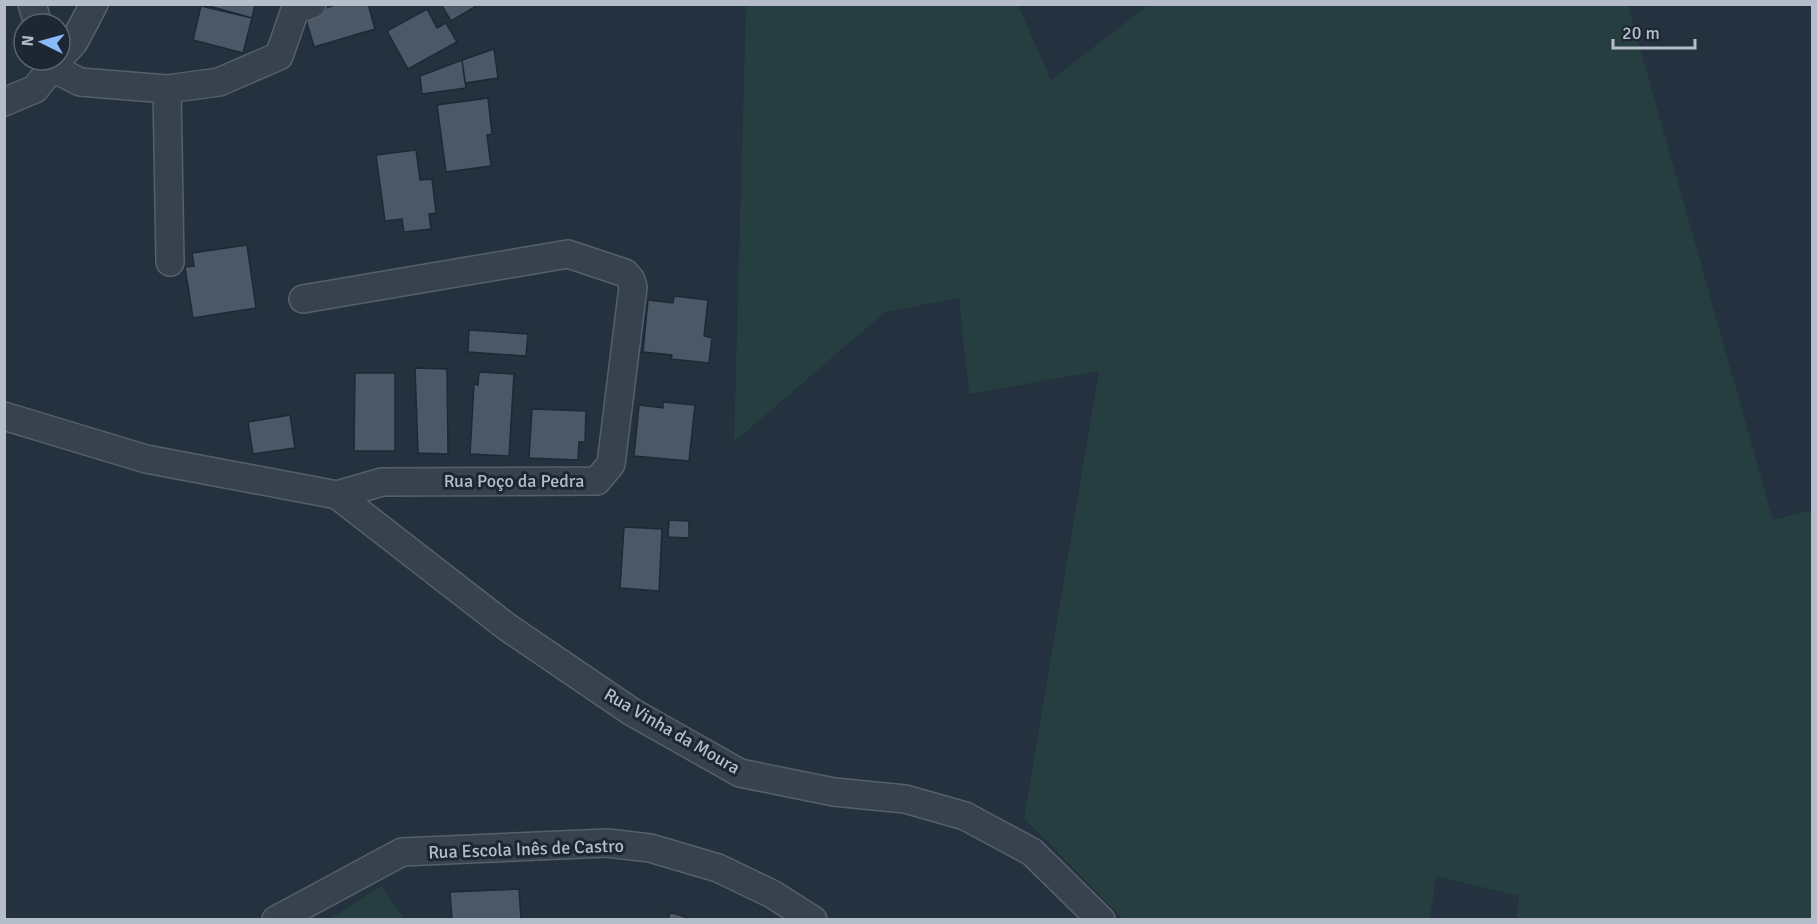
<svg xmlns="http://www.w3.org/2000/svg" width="1817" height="924" font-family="Signika,sans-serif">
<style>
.green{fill:#263e3f}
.building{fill:#4a5867;stroke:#1f2935;stroke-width:1.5}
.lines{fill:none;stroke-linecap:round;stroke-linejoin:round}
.minor-casing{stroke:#56606c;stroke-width:30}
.minor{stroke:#38424e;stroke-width:27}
.labels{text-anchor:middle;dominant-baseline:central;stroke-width:6;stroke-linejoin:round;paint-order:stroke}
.street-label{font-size:18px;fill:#b4bdc9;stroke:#1d2733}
</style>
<rect width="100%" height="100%" fill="#24313e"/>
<!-- green -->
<path class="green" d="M746,5H1018L1051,80L1148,5H1628L1773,520L1812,510V919H1516L1519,896L1436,876L1430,919H1123L1024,818L1099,371L969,394L959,298L885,312L734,442Z
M381,886L405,919H329Z"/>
<!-- building -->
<path class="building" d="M202,4H255L252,18Z
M339,4H368L375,29L314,47L307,23L308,19L312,12Z
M444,4H478V5L451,21L442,6Z
M201,6L252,18L243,53L193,40Z
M427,9L437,28L446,23L457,42L408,69L387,31Z
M494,49L498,78L465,83L462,60Z
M462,60L466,88L422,94L420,76Z
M488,98L492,134L487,135L491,166L446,172L437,105Z
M416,150L420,180L432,179L436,213L429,214L431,229L404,232L402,219L385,221L376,155Z
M247,245L256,308L193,318L185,267L194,266L192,253Z
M674,296L708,300L704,336L712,338L709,363L671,359L672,355L643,352L648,300L673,303Z
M469,330L528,334L526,356L468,352Z
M415,368L447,369L448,454L418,453Z
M479,372L514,374L509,456L470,454L474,384L478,385Z
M355,373H395V451H354Z
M663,402L695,405L689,461L634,456L639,405L663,408Z
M532,409L586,411L585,442H579L578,460L529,458Z
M290,415L295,448L253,454L248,422Z
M669,520L689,521V538L668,537Z
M624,527L662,529L659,591L620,588Z
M519,889L521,920H452L450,892Z
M670,912L694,920H668Z"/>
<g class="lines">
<defs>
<path id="minor" d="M32,4L38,24
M60,57L74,42L94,4
M51,67L80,82L167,89L219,82L279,56L295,10L312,4
M167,89L170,262
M4,102L35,89L58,60
M4,416L146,459L337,495L382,482L597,481L611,464L633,287L631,280L625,273L568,254L303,299
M337,495L507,627L632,712L740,773L834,792L905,799L965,816L1032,852L1101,920
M276,920L402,852L607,843L650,848L718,868L772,894L813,920"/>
</defs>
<!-- minor casing -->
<use href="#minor" class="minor-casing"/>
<!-- minor -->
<use href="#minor" class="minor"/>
</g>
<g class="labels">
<!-- street labels -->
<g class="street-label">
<text x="514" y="481">Rua Poço da Pedra</text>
<text transform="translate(672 731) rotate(30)">Rua Vinha da Moura</text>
<text transform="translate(526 849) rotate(-2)">Rua Escola Inês de Castro</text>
</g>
</g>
<!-- border -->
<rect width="1817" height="924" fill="none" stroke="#b4bdc9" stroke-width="12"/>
<!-- north arrow -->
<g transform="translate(42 42) rotate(275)"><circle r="28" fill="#1d2733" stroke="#59636f" stroke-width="1.5"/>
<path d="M0-4.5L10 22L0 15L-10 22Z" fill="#8bbaf8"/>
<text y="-9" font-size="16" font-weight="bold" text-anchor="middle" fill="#b4bdc9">N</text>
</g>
<!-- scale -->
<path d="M1613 39v9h82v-9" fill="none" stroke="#b4bdc9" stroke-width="3"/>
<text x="1622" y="39" font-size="18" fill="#b4bdc9" stroke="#1d2733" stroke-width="4.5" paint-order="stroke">20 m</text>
</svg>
